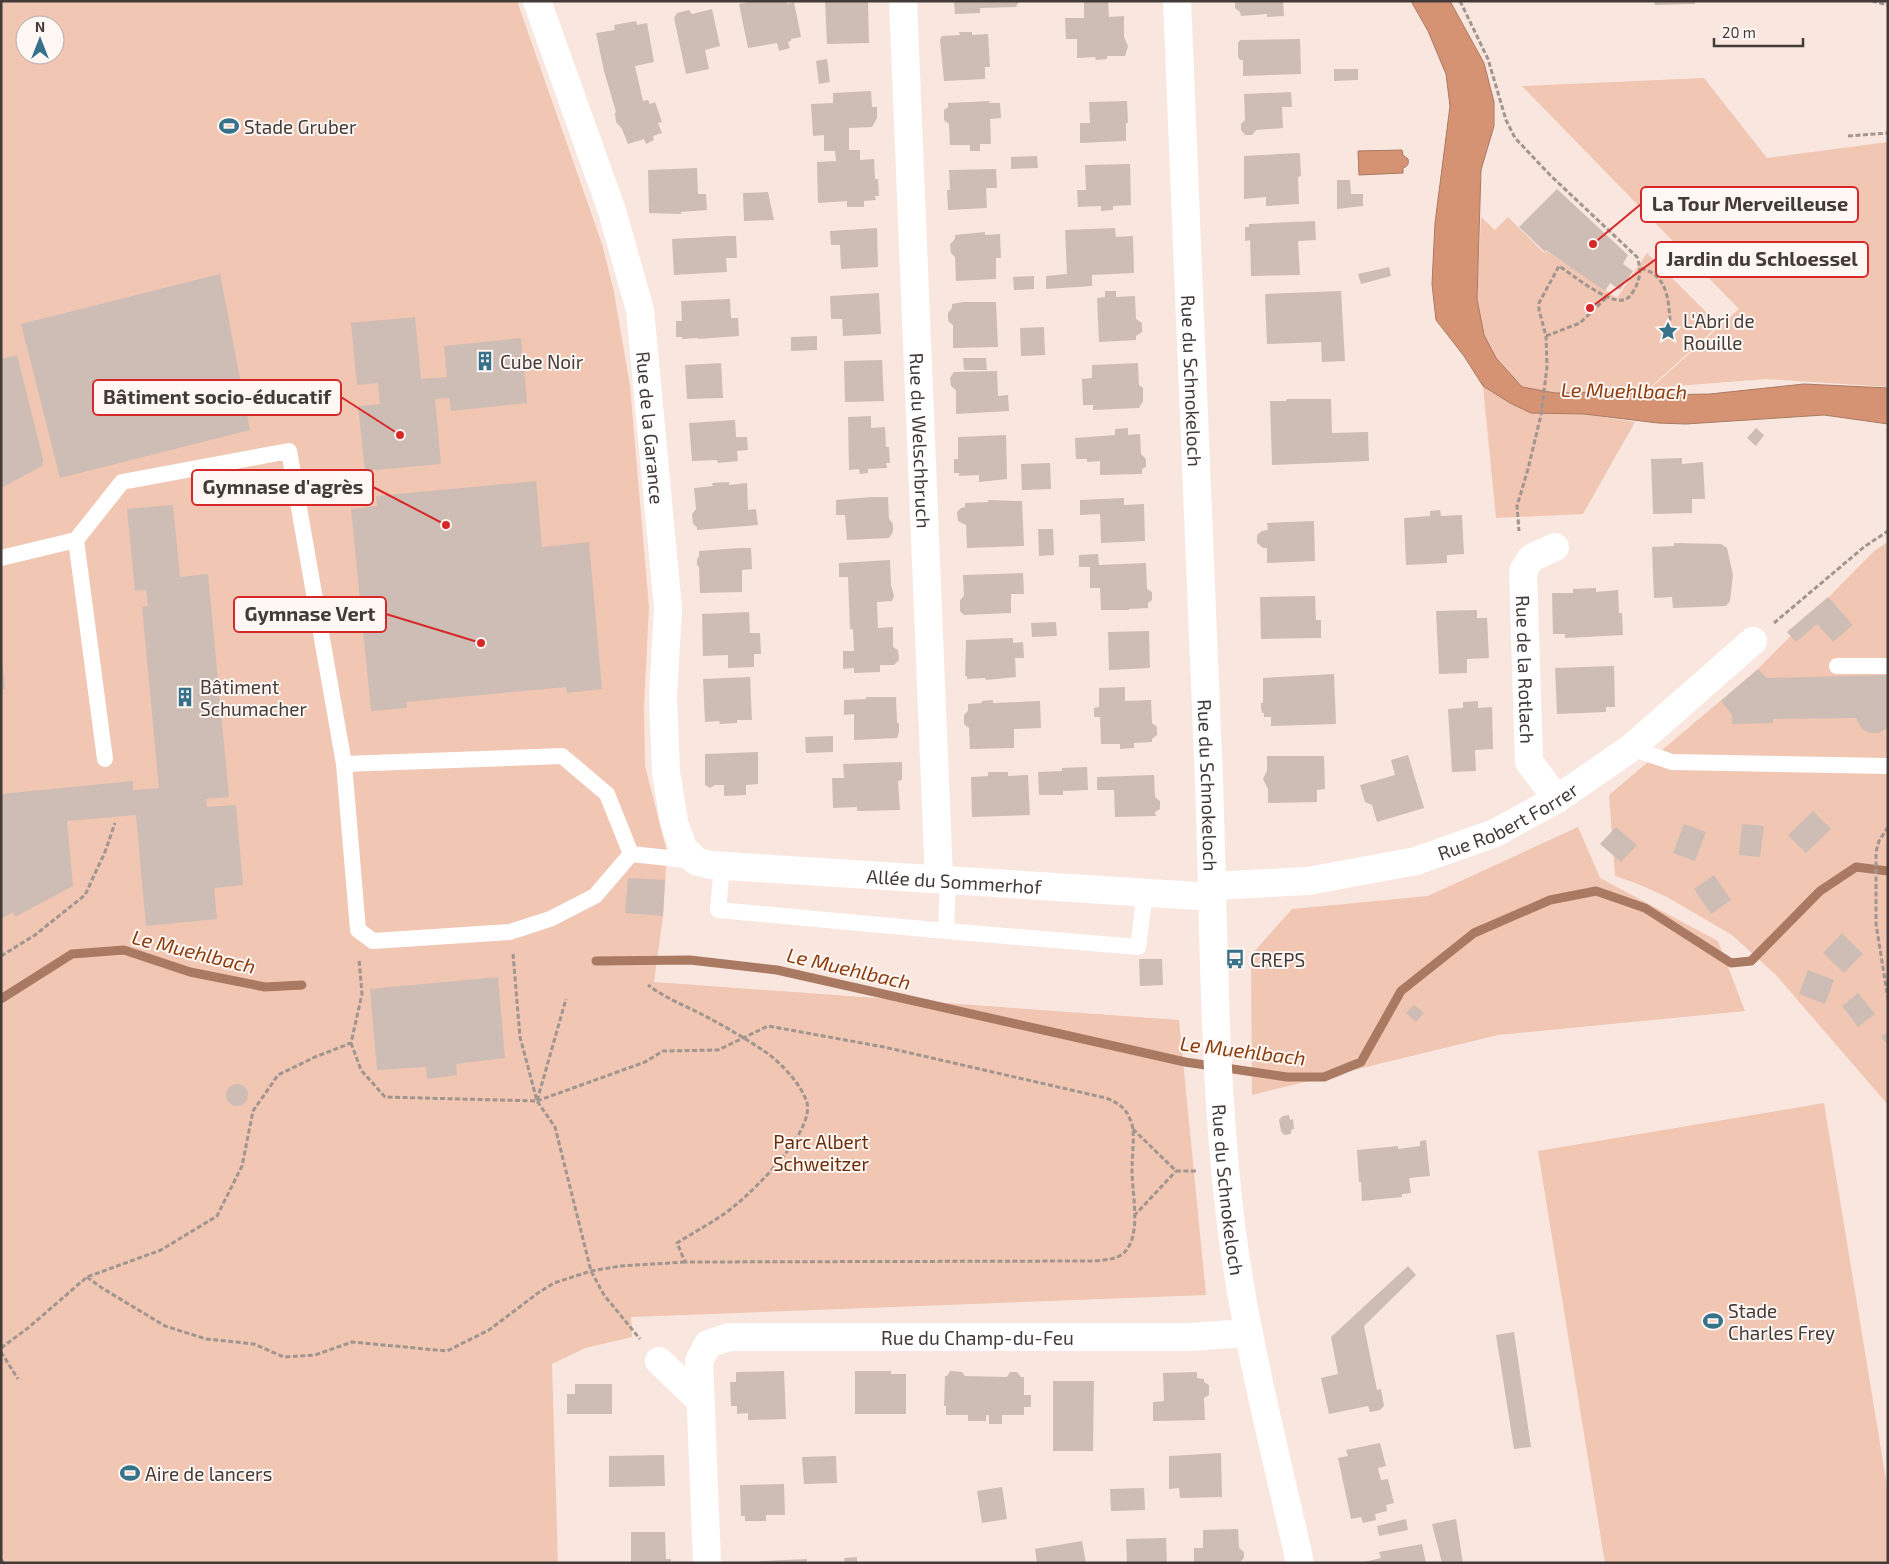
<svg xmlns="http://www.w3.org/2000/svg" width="1889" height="1564" font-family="'Exo 2',sans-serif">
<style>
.green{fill:#f1c6b2;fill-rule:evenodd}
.water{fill:#d69374;stroke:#aa7962}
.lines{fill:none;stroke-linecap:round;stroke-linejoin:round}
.stream{stroke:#aa7962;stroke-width:9}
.building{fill:#cebdb5}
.path{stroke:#a1958f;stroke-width:3;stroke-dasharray:5 2.5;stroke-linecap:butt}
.lane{stroke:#fff;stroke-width:16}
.street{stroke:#fff;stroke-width:28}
.secondary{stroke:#fff;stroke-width:28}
.rail{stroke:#958984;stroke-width:4;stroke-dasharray:8 4;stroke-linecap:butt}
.labels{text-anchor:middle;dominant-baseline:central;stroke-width:4;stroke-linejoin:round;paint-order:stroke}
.poi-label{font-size:19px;fill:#423b38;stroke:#fef7f4;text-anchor:start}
.street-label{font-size:19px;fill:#423b38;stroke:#fef7f4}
.park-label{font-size:19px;fill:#692c09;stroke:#fef7f4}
.water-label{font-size:20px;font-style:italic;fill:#8c3c0c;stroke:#fef7f4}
.leader{fill:none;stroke:#d62828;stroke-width:2}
.callout-dot{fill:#d62828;stroke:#fef7f4;stroke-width:2}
.callout{fill:#fef7f4;stroke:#d62828;stroke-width:2}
.callout-label{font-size:20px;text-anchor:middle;font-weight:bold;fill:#423b38}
</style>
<rect width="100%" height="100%" fill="#f9e7df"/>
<!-- green -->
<path class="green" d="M1,1H517L602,244L614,292L630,386L649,607L644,706L645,766L667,852L663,916L654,982L1179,1020L1206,1295L631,1317L632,1337L585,1348L552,1364L558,1563H1ZM25,25H55V55H25Z
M1704,78L1767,158L1888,142V387L1766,379L1651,388L1739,309L1522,86Z
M1481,217L1495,230L1508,217L1544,253L1547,251L1617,298L1647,253L1719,325L1644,393H1555L1522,387L1496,358L1484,335L1477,299Z
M1483,386L1510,403L1553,414H1584L1635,422L1583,514L1496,518Z
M1888,542V1105L1776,975L1732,935L1667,897L1638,884L1615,876L1609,795L1758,669L1874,551Z
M1578,827L1600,878L1718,941L1745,1011L1498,1035L1252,1095L1251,955L1292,909L1428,896Z
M1824,1103L1888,1492V1563H1605L1538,1151Z"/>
<!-- water -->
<path class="water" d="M1411,1H1450L1484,63L1494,102V126L1481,170L1477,299L1484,335L1496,358L1522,387L1555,393L1601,392L1656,395L1710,394L1804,384L1888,388V424L1824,415L1686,424L1658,423L1584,414L1531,413L1510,403L1483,386L1464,356L1436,320L1432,284L1435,223L1450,106L1446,74L1428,31Z
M1402,150L1403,155L1408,159C1409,164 1408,166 1403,168V173L1359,175L1358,151Z"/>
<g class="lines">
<!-- stream -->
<path class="stream" d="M596,961L690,960L777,970L1185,1062L1287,1077H1324L1361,1062L1401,991L1474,933L1550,900L1596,891L1645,908L1731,963L1751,961L1820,891L1856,867L1888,871
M1,999L72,954L124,950L190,972L265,987L302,985"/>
</g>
<!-- building -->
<path class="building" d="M753,1H787V4L794,2L801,37L791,39V41L788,42L790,48L779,51L777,43L748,48L739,4Z
M825,1H868L869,43L827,44Z
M954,1H1019L1016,7L980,8V13L955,14Z
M1084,1H1108L1109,17L1124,16V37L1128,46L1125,56H1107V59L1096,60L1095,57L1077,58V39H1066L1065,18H1084Z
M1235,1H1283L1284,16L1267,17V14L1241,16L1240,12L1235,8Z
M1654,1H1695V4L1655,5Z
M712,9L720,46L705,50L709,69L686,74L674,18L677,13L689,10L692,14Z
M636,21L637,25L647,23L654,62L635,66L643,101L648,100L650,104L655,102L662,122L658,123L662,133L653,136L654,140L646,144L644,139L628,144L622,129L616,122L615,113L616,112L604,71L596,33L615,30L614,25Z
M959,32H972V35L988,34L990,67H985V79L944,81L940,40L942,36L960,35Z
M1300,39L1301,74L1243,76V60H1240L1238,57V43L1240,40Z
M827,59L830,82L819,84L816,61Z
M1334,69H1358V80L1334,81Z
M871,91L872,107H877V118L872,127L849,128V150H860V160L874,159L875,179H878L879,196H875L876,200L864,201V207H847V201L818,203L817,162L836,161L835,151H824V135L813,136L811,104L833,103V93Z
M1291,92L1292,107H1282L1283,128L1256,130L1252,135H1245L1241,130V124L1245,120L1244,94Z
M990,101L989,103H1000L1001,118L990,119L991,144H980V151H970V145H950L949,124L944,120V110L948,107V103Z
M1127,101L1128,123H1126V141L1080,143V123H1090L1089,102Z
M1299,153L1300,155L1301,176L1298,177L1299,204L1266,206V197L1244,199V156Z
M1037,156L1038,168L1011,169V157Z
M1130,164L1131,205L1113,206V210L1101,211V206L1078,207L1077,190H1086L1085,165Z
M697,168L698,194H706L707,210L681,212V214L649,213L648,170Z
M996,169L997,188H986L987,208L948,210L947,190H950L949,170Z
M1337,180H1350L1351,194H1363V206L1337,209Z
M1557,189L1628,255L1623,264L1633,271L1620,290L1610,283L1605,291L1546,250L1545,252L1519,227Z
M768,192L774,220L744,221L743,193Z
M1315,221L1316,240L1298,241L1300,275L1251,276L1250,240L1245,241V227H1249V224Z
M877,228L878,267L841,269L840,245H831L830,231Z
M1115,228L1116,237L1133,236L1134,273L1092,275V286L1046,289V276L1067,274L1065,230Z
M985,232V235L1000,234L1001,258H996V279L956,281L955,257L951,253L950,244L955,239V235Z
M726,236H736L737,258H726L727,272L674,275L672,239Z
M1389,267L1391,276L1361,284L1358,274Z
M220,274L250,430L60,478L21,324Z
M1034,276V289L1014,290L1013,277Z
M1105,291H1116V297L1135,296L1136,319L1142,323V332L1136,336V340L1099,342L1097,298L1105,297Z
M1341,291L1345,361L1322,362L1321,342L1267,344L1265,294Z
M879,293L881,334L843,336L842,319H831L830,296Z
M730,299L731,318H738L739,336L698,339V338L682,339V337H676V321H682L681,301Z
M963,302H996L998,347L953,348V325L948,321V313L952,308V304Z
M415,317L421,379L447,377L444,346L521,338L527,403L451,411L449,398L435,399L441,464L365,471L358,406L380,404L378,383L357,385L351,323Z
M1044,327L1045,355L1021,356L1020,328Z
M817,336V350L791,351V337Z
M17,355L43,459L42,464L44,465L1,488V359Z
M963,358H986L987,370H964Z
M882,360L884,401L845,402L844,361Z
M721,363L723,398L687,399L685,365Z
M1138,363L1139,385L1143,388V401L1139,408L1093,410V405H1083L1082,379L1092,378V365Z
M997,371L998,396L1008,395L1009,411L956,414V390L951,386L950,378L954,372Z
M1287,399H1331L1332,433L1368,432L1369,461L1272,465L1270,401H1286Z
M871,416V428L885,427L886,447H889L890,463H886L887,468L868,469V473L860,474L859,469L849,470L848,417Z
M735,420L736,437H747L748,450L737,451L738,461L718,463L717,460L692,461L689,423Z
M1128,428V435L1140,434L1141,454L1146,459V467L1142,469V474L1100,475V461L1087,462V459H1076L1075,438L1115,435V429Z
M1756,428L1764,435L1756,446L1747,438Z
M1006,435L1007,479L979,482V475L959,476V473H954V459H958V437Z
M1682,458V464L1703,462L1705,499H1692V513L1653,514L1651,459Z
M1050,463L1051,489L1022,490L1021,464Z
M536,481L542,547L589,542L602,689L567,693L566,687L406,702L407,708L371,711L351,509L377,506L376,496Z
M729,482V485L747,483L748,510L756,509L758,525L697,530V527L693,524L692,514L696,509L694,488L713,486L712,483Z
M872,497H888L889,519L893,524V532L889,538L847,540L845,515H836V500Z
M1124,498V505L1144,504L1145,541L1101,543L1100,514L1080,515V500Z
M988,500L1022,501L1024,546L967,548L966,525L958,521L957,512L961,508L965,507V503L988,502Z
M173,505L180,577L208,574L229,797L206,799L207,807L236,805L243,885L214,888L217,919L146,926L136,815L67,821L73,886L15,917L13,912L1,919V794L133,781V790L159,788L142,607L148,606L146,590L135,591L127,509Z
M1440,510L1441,516L1462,515L1464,554L1447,555V563L1406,565L1404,518L1430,516V511Z
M1314,521L1315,561L1267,563V548H1263L1257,543V535L1262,531L1268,530L1267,523Z
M1038,529H1053L1054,555L1039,556Z
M1674,543L1721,544L1727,548L1733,575L1730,601L1726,606L1673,608L1672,597L1654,598L1652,547L1674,546Z
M740,548H751L752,569L742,570V592L700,593L699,567L697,565V559L699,557V551Z
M1098,554L1099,565L1146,563L1147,589L1152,592V600L1148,603V608L1129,609V610H1101L1100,588H1090V567H1079V555Z
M890,560L891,585L894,596L892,601L877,602L878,628L893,627V647L898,650L899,660L894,665H880V672L854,673V668L843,669V651H854L853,629H850L848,577H839V563Z
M1023,573L1024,594H1011V613L964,615L960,611V600L964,596L963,575Z
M1596,588V592L1618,590L1619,613H1622L1623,635L1565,638V634H1553L1552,593H1573V589Z
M1315,596L1316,620H1321V638L1261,639L1260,597Z
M1828,597L1853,625L1833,642L1817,624L1796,642L1787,632Z
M1477,610V618H1487L1489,658L1467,659V673L1439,674L1436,611Z
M749,612L750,633H760L761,654H754V667L728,668V655L703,656L702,614Z
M1056,622L1057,636L1032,637L1031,623Z
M1149,631L1150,668L1109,670L1108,632Z
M1013,638V643L1023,642L1024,658H1015L1016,677L986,680L985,678L967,679V676H965L966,640Z
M1614,666L1615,707H1606V712L1557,714L1555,668Z
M1,667H3L5,689H1Z
M1758,669L1767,678L1888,675V727L1879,733H1870L1862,729L1856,718L1773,719V723L1732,724V715L1721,701Z
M1334,674L1336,724L1271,726V717H1264V713H1262L1261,707V703H1263V678Z
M750,677L752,720H737V723L720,724L719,721L705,722L703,679Z
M1125,687V701L1151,700L1152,723L1157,727V735L1152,739V742L1134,743V748L1120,749V744H1101L1100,717H1094V708L1099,707V688Z
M866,697H896L897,722L899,724V732L897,738L854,740V714L844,715V700L866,699Z
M993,700V703L1040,701L1041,728L1014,729V748L970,749L969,728L964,724V715L968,711V704L982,703V701Z
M1478,701V708L1492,707L1493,749L1475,750L1476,771L1452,772L1448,709L1463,708V702Z
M833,736V752L806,753L805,737Z
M758,752V784L746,785V795L724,796V785H715L710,788L705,785V754Z
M1408,755L1424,808L1377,822L1372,805L1365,802L1360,785L1395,775L1391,760Z
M1267,756H1324L1325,789L1317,790V802L1268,803V789L1263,779L1267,771Z
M902,762V780L898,781L900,810L857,811V807L833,808L832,778H844L843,764Z
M1087,767L1088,790L1063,791V795H1039L1038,772L1062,771V768Z
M988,772H1008V776L1028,775L1030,815L972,817L971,777L988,776Z
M1154,775L1155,797L1160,801V809L1155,812L1156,816L1115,817L1114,790H1097V777Z
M1813,811L1831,829L1806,853L1788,835Z
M1684,824L1706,832L1695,861L1673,853Z
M1742,824L1764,826L1760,857L1739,855Z
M1616,827L1637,845L1621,862L1600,844Z
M1714,875L1731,900L1711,914L1694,889Z
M628,878L665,880L663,916L625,913Z
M1842,933L1863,954L1844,973L1823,953Z
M1139,959H1162L1163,985L1140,986Z
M1808,970L1834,980L1825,1004L1799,994Z
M498,977L505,1058L456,1064L457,1075L427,1079L426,1067L377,1070L370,989Z
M1858,993L1875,1014L1858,1027L1842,1006Z
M1414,1005L1424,1013L1416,1022L1406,1013Z
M1888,1031V1045L1881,1037Z
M226 1095a11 11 0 1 1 22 0a11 11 0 1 1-22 0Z
M1289,1115L1290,1120L1293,1119L1294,1129L1291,1130V1134L1284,1135L1281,1131L1279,1120L1283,1116Z
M1426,1140L1430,1176L1409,1178L1411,1193L1402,1194V1197L1362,1201L1361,1182H1359L1357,1150L1398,1146V1149L1420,1146V1141Z
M1408,1266L1416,1275L1364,1326L1377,1390L1381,1389L1384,1406L1380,1410L1370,1412L1368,1406L1329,1414L1321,1378L1338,1374L1331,1337Z
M1514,1332L1531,1447L1514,1449L1496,1335Z
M784,1371L786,1419L748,1420V1413L737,1414V1406H731L730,1382H736V1372Z
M855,1371H891V1374H906V1414H855Z
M950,1371L962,1372L965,1376L1007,1377L1010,1372H1017L1021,1377H1024V1395H1031V1407H1024V1415H1002V1424H989V1415H986V1421H968V1415H946V1406H944L945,1376H947Z
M1197,1372V1378L1204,1379V1382L1209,1385V1395L1204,1398L1205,1420L1153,1421V1402L1164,1401L1163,1373Z
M1053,1381H1094L1093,1451H1053Z
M575,1384H612V1414H567V1394H575Z
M1380,1443L1386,1466L1378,1468L1381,1480L1388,1479L1394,1503L1386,1505L1387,1511L1375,1514L1376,1520L1363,1523L1361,1517L1351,1519L1338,1458L1348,1456L1346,1450Z
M1221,1453L1222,1497L1180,1498L1179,1488L1169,1489V1456Z
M664,1455L665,1486L609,1487V1456Z
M836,1456L837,1483L804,1484L802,1457Z
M784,1484L785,1515H766V1521H745V1516H741L740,1485Z
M1002,1487L1007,1519L982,1523L977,1491Z
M1144,1488L1145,1510L1111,1511L1110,1489Z
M1406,1519L1408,1530L1379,1536L1377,1526Z
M1456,1519L1463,1563H1442L1432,1524Z
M1238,1529L1239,1548L1244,1552V1558L1239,1563H1194V1548H1203V1530Z
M631,1532H665L666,1559H671V1563H631Z
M1166,1538L1167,1563H1127L1126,1539Z
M1082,1541L1086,1563H1037L1035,1549Z
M1422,1544L1426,1563H1360L1381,1558L1379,1552Z
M857,1557V1563H845L844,1558Z
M807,1559V1563H760V1561Z"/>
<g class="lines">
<!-- path -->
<path class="path" d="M1460,1L1488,59L1506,120L1515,138L1550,175L1637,257C1641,269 1641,278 1634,290C1631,295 1629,299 1623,300C1607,303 1573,275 1559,266L1539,303V310L1546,336L1547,367L1541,415L1528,469L1517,506L1519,531
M1872,1L1888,5
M1848,136L1888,133
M1641,268C1645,270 1652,272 1655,275C1668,285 1669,306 1670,321
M1546,336L1580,323L1607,297
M1774,623L1864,547L1888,531
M1888,827L1879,841L1876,852V924L1888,999
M513,954L520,1037L537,1101L555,1127L591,1271L604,1295L640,1339
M1,956L35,935L85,895L105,852L115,823
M351,1043L361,1070L385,1097L537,1101L566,999
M537,1101L645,1062L663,1051L718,1050L768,1026L884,1047L1106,1098C1115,1102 1122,1105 1127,1113C1130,1118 1133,1126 1133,1131C1134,1144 1132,1157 1132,1170C1132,1192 1140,1227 1129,1246C1122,1260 1106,1260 1092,1261L685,1262L677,1243C697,1230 720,1219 738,1203C758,1186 814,1131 807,1103C802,1085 782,1064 767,1053C748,1040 726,1027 705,1016C686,1006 665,998 648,985
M1133,1129L1176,1171H1197
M1134,1216L1176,1171
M87,1277L102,1288L165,1326L206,1339L254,1344L284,1357L315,1355L352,1342L447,1351L489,1330L538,1293L554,1283L591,1271L621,1266L685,1262
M1,1348L28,1328L87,1277L161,1250L217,1216L242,1166L253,1111L278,1075L315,1057L351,1043L362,994L359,959
M1,1352L18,1379"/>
<!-- lane -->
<path class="lane" d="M76,540L105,759
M1,558L76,540L122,482L289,451L344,764
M1837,666H1888
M1631,748L1672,762L1888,766
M562,756L607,794L631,854L595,896L550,919L510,932L373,941L358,930L344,764Z
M631,854L696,861
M722,866L718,910L946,931L948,880
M946,931L1138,947L1145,893"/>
<!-- street -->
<g class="street">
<path id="s1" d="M537,1L612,211L640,310L668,608L663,696L666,772L674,822L683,848L696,861L710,865L1213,897"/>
<path id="s2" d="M903,1L939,879"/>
<path id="s3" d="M1555,547L1531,558L1523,571L1529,762L1557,799"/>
<path id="s4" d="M1212,886L1308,881L1416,861L1495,833L1557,799L1631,748L1753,641"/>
<path d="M659,1361L701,1401"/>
<path id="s5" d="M707,1563L699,1361L708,1344L729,1337H1189L1249,1333"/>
</g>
<!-- secondary -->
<path class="secondary" id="s6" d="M1177,1C1188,261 1198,521 1209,782C1214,923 1213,1066 1229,1207C1242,1327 1274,1445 1300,1563"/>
<!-- rail -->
<path class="rail" d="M1,1560L3,1563"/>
</g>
<!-- icons -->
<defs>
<symbol id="stadium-bare" viewBox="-9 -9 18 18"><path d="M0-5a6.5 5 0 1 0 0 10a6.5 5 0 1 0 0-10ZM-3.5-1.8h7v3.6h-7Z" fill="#367289" stroke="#fef7f4" stroke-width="2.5" paint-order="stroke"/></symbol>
<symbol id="sight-bare" viewBox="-9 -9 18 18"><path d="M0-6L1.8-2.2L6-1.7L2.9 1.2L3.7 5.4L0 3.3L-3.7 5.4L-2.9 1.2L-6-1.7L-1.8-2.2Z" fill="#367289" stroke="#fef7f4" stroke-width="2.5" paint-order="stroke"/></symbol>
<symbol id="building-bare" viewBox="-9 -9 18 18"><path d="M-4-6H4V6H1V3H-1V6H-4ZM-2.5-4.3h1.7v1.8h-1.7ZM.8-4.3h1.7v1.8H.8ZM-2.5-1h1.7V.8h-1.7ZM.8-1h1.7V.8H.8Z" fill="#367289" stroke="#fef7f4" stroke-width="2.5" paint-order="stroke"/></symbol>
<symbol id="bus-bare" viewBox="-9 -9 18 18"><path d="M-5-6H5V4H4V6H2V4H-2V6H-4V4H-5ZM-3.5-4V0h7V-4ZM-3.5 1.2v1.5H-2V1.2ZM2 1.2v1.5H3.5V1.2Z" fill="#367289" stroke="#fef7f4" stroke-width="2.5" paint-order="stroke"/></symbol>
</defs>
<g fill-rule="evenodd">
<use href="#stadium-bare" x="215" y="112" width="28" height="28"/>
<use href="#sight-bare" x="1654" y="317" width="28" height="28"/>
<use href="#building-bare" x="471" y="347" width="28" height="28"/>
<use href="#building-bare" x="171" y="683" width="28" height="28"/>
<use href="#bus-bare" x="1221" y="945" width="28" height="28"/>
<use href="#stadium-bare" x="1699" y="1307" width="28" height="28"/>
<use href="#stadium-bare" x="116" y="1459" width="28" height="28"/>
</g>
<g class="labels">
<!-- poi labels -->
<g class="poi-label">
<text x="244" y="126">Stade Gruber</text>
<text x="1683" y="320">L'Abri de<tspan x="1683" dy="22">Rouille</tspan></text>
<text x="500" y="361">Cube Noir</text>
<text x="200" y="686">Bâtiment<tspan x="200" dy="22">Schumacher</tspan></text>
<text x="1250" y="959">CREPS</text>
<text x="1728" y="1310">Stade<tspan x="1728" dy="22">Charles Frey</tspan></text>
<text x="145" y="1473">Aire de lancers</text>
</g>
<!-- street labels -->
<g class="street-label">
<text stroke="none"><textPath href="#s6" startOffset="380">Rue du Schnokeloch</textPath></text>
<text stroke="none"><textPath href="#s1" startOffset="444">Rue de la Garance</textPath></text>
<text stroke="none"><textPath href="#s2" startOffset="440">Rue du Welschbruch</textPath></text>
<text stroke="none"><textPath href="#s3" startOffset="140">Rue de la Rotlach</textPath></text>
<text stroke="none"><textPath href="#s6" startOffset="785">Rue du Schnokeloch</textPath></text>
<text stroke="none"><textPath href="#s4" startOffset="306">Rue Robert Forrer</textPath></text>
<text stroke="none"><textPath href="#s1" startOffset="1145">Allée du Sommerhof</textPath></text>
<text stroke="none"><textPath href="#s6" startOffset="1190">Rue du Schnokeloch</textPath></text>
<text stroke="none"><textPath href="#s5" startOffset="492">Rue du Champ-du-Feu</textPath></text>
</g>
<!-- park labels -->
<g class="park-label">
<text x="821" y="1141">Parc Albert<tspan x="821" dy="22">Schweitzer</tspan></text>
</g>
<!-- water labels -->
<g class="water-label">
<text transform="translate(1624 390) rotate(1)">Le Muehlbach</text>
<text transform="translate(194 951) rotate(14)">Le Muehlbach</text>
<text transform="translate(849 968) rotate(13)">Le Muehlbach</text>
<text transform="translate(1243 1050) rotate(7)">Le Muehlbach</text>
</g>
</g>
<!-- callouts -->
<path class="leader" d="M1593 244L1641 204M1590 308L1656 259M400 435L341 397M446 525L373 487M481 643L386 614"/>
<g class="callout-dot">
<circle cx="1593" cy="244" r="5"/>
<circle cx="1590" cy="308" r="5"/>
<circle cx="400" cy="435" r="5"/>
<circle cx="446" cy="525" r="5"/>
<circle cx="481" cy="643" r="5"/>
</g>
<g class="callout">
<rect x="1641" y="187" width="217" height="35" rx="5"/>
<rect x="1656" y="242" width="212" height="35" rx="5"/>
<rect x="93" y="380" width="248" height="35" rx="5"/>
<rect x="192" y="470" width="181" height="35" rx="5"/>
<rect x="234" y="597" width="152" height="35" rx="5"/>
</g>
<g class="callout-label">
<text x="1750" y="211">La Tour Merveilleuse</text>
<text x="1762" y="266">Jardin du Schloessel</text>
<text x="217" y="404">Bâtiment socio-éducatif</text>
<text x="283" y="494">Gymnase d'agrès</text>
<text x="310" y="621">Gymnase Vert</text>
</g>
<!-- border -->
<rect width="1889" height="1564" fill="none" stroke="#423b38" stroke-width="5"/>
<!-- north arrow -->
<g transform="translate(40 40)"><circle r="24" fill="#fef7f4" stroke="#b3aca9"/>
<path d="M0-4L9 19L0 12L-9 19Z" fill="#367289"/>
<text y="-8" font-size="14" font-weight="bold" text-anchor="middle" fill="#423b38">N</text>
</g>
<!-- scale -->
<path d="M1714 38v8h89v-8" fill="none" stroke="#423b38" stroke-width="2.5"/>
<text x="1722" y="38" font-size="15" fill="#423b38" stroke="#fef7f4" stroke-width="4" paint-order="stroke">20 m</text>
</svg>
